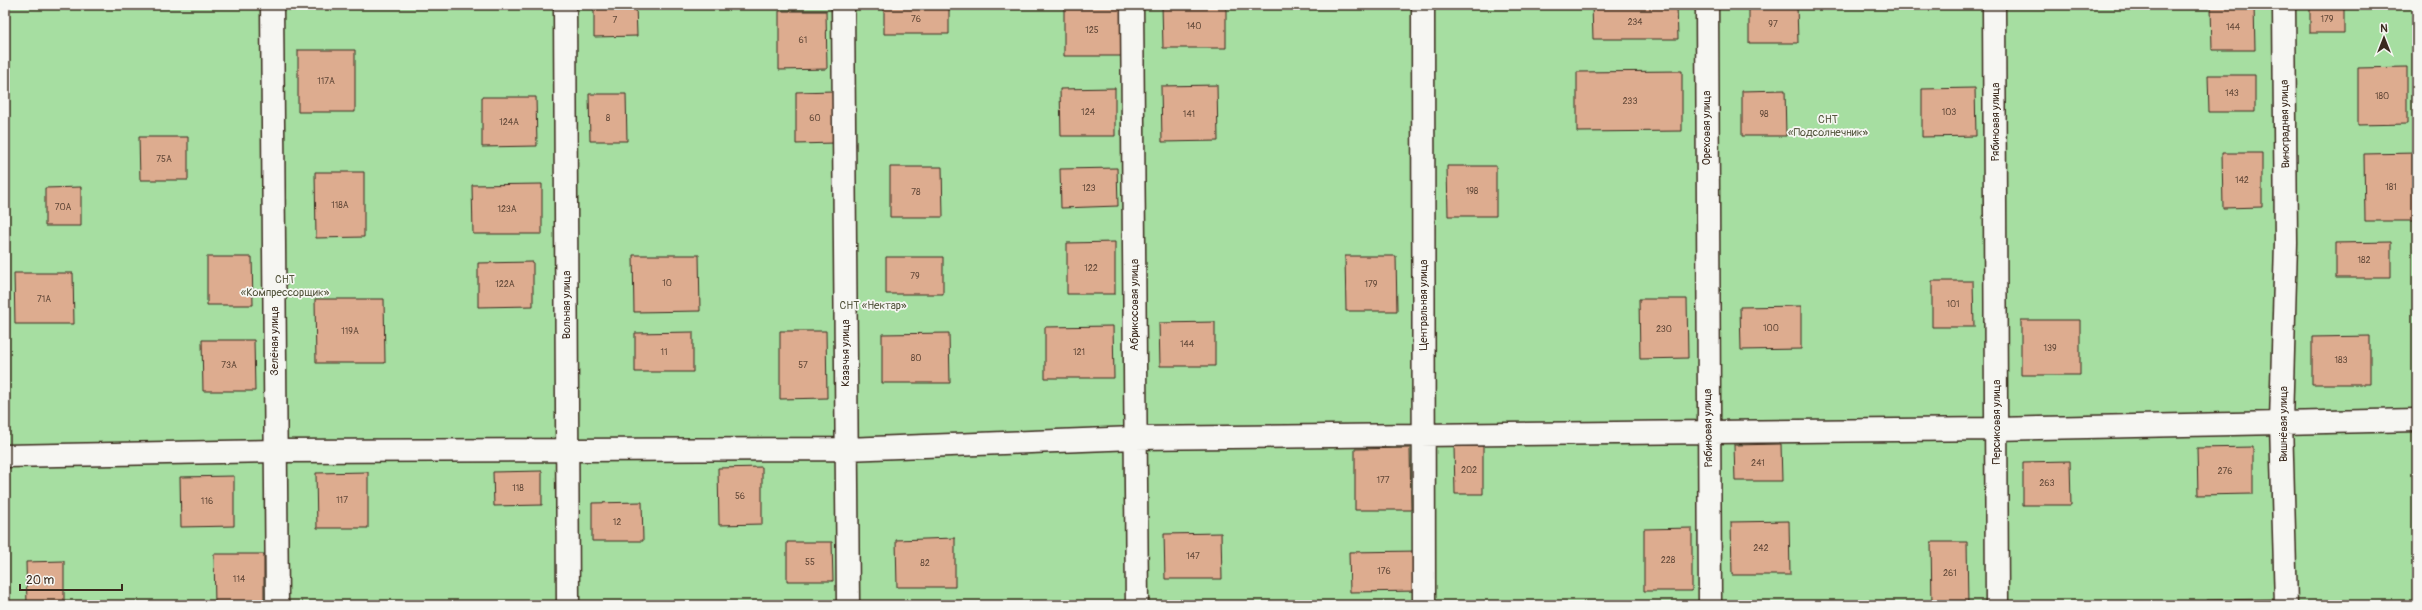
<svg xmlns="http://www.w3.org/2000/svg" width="2422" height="610" font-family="Pangolin,sans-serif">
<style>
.green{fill:#a6dea1;stroke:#708460}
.building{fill:#ddac8f;stroke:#3b2a1e}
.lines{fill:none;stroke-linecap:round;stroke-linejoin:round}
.minor-casing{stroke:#3b2a1e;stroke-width:25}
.minor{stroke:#f6f6f2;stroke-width:22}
.labels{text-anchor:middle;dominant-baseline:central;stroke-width:3.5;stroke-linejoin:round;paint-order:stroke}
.number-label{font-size:9px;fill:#644a3a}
.park-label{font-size:11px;fill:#56573f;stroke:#f6f6f2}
.street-label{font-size:11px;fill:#3b2a1e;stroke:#f6f6f2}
</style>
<rect width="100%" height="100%" fill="#f1e7de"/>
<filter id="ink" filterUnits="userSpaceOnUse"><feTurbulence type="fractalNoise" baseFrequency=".025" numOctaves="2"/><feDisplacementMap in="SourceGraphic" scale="8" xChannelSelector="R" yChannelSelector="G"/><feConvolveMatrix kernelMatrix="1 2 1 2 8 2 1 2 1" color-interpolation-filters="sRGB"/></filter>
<g filter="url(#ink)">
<!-- green -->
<path class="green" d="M5,5H2417V605H5Z"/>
<!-- building -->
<path class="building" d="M594,5H636L637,36L594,37Z
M884,5H949V34H884Z
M1064,5H1121V56H1064Z
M1162,5H1226V48H1163Z
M1592,5H1677L1678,39H1593Z
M1749,5H1797L1798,43H1749Z
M2211,5H2254L2255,50H2212Z
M2310,5H2344V33H2310Z
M779,11H826L827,69L779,70Z
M298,50H355V112H298Z
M2407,67V124L2358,125V68Z
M1682,71V131L1577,132V72Z
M2208,75H2255V112H2209Z
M1217,85L1218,141L1162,142L1161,86Z
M1115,88V136H1061L1060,89Z
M1975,88L1976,136L1922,137V89Z
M1785,90L1786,136H1742V91Z
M834,91L835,143L796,144V92Z
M589,94H626L627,141H590Z
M482,97H536L537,146L482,147Z
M139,137H188V180H140Z
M2222,153H2262V207L2223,208Z
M2417,153V221H2365L2364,154Z
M1447,166H1496V216H1448Z
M890,167H942L943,217H890Z
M1117,168L1118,206L1061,208L1060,169Z
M315,172H364V237L316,238Z
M542,184V234H473L472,185Z
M81,187V226H45V188Z
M1115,242V294H1067V243Z
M2391,242V278H2336V243Z
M633,255H699L700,311L634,312Z
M1345,256H1396L1397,311H1346Z
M207,257H252L253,305H207Z
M886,257H943V294H886Z
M533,262V306L478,307V263Z
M14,273H73L74,324H15Z
M1932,281H1973L1974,327H1932Z
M315,299H384L385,363H316Z
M1639,299H1687L1688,358L1640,359Z
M1801,306V349L1741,350L1740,307Z
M2021,320H2080V375H2021Z
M1215,322V366H1160L1159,323Z
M1113,326L1114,378H1045V327Z
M780,331H826L827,398L780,399Z
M693,332V372H635V333Z
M949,333L950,383H882V334Z
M2370,336V384H2312V337Z
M202,340H254L255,391H203Z
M1781,444L1782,481H1735L1734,445Z
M1454,446H1483V494H1455Z
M2253,447V494L2198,495L2197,448Z
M1410,448L1411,510H1355V449Z
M2070,461L2071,505H2023V462Z
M762,467V524L719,525L718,468Z
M542,471V505L494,506L493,472Z
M368,472V528H317L316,473Z
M234,476V526L181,527L180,477Z
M642,502L643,541H592V503Z
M1789,521L1790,575H1732L1731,522Z
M1692,528V591H1644V529Z
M1221,533L1222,579H1165L1164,534Z
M955,538V587H897L896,540Z
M787,542H832L833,581H787Z
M1931,542H1967L1968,605H1932Z
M1419,551V591L1350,592L1349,552Z
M214,554H264V605H215Z
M64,561V605H27L26,562Z
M2273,599V605H2207V600Z"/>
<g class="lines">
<defs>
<path id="minor" d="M272,5L277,605
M565,5L568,605
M843,5L848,605
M1132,5L1137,605
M1423,5L1424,605
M1707,5L1710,605
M1994,5L1997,605
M2284,5L2286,243L2281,422L2286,605
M5,456L275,451L846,449L1135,438L1996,429L2417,420"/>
</defs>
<!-- minor casing -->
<use href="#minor" class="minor-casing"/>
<!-- minor -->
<use href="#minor" class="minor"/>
</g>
</g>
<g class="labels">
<!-- number labels -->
<g class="number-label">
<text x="916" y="19">76</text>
<text x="2327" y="19">179</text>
<text x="615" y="20">7</text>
<text x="1635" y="22">234</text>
<text x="1773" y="24">97</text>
<text x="1194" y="26">140</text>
<text x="2233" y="27">144</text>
<text x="1092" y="30">125</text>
<text x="803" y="40">61</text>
<text x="326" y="81">117А</text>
<text x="2232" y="93">143</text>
<text x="2382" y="96">180</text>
<text x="1630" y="101">233</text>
<text x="1088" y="112">124</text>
<text x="1949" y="112">103</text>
<text x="1189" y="114">141</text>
<text x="1764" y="114">98</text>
<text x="608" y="118">8</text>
<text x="815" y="118">60</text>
<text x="509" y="122">124А</text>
<text x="164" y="159">75А</text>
<text x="2242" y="180">142</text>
<text x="2391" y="187">181</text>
<text x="1089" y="188">123</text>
<text x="1472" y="191">198</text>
<text x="916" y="192">78</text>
<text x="340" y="205">118А</text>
<text x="63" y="207">70А</text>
<text x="507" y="209">123А</text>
<text x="2364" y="260">182</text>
<text x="1091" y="268">122</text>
<text x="915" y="276">79</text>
<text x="667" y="283">10</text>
<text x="505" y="284">122А</text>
<text x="1371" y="284">179</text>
<text x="44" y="299">71А</text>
<text x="1953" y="304">101</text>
<text x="1771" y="328">100</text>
<text x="1664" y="329">230</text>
<text x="350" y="331">119А</text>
<text x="1187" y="344">144</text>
<text x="2050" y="348">139</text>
<text x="664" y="352">11</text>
<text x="1079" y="352">121</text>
<text x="916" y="358">80</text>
<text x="2341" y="360">183</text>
<text x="229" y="365">73А</text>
<text x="803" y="365">57</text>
<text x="1758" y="463">241</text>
<text x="1469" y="470">202</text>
<text x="2225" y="471">276</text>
<text x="1383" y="480">177</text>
<text x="2047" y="483">263</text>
<text x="518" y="488">118</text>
<text x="740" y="496">56</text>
<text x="342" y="500">117</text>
<text x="207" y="501">116</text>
<text x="617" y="522">12</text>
<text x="1761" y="548">242</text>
<text x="1193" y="556">147</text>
<text x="1668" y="560">228</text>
<text x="810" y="562">55</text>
<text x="925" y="563">82</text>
<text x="1384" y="571">176</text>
<text x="1950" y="573">261</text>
<text x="239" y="579">114</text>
</g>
<!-- park labels -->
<g class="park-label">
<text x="1828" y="119">СНТ<tspan x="1828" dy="13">«Подсолнечник»</tspan></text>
<text x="285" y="279">СНТ<tspan x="285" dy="13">«Компрессорщик»</tspan></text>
<text x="873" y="305">СНТ «Нектар»</text>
</g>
<!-- street labels -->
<g class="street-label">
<text transform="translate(1995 122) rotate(-90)">Рябиновая улица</text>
<text transform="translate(2285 124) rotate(-91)">Виноградная улица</text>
<text transform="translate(1706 128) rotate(-90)">Ореховая улица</text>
<text transform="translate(566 305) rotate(-90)">Вольная улица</text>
<text transform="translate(1134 305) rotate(-90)">Абрикосовая улица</text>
<text transform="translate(1423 305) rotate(-90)">Центральная улица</text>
<text transform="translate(274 341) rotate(-90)">Зелёная улица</text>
<text transform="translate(845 353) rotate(-90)">Казачья улица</text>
<text transform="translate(1996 422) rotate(-90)">Персиковая улица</text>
<text transform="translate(2283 424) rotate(-90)">Вишнёвая улица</text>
<text transform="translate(1708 428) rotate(-91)">Рябиновая улица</text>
</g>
</g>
<!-- margin -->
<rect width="2422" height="610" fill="none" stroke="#f6f6f2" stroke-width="20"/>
<rect x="10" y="10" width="2402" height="590" fill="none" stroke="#3b2a1e" stroke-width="1.5" filter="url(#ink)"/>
<!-- north arrow -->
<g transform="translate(2384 38)" stroke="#f6f6f2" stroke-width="3" paint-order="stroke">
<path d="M0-3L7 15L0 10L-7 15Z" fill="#3b2a1e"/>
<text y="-6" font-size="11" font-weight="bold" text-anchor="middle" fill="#3b2a1e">N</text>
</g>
<!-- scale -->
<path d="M20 584v6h102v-6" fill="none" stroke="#3b2a1e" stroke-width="2"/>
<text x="26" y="584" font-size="12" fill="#3b2a1e" stroke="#f6f6f2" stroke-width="3" paint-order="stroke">20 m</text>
</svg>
